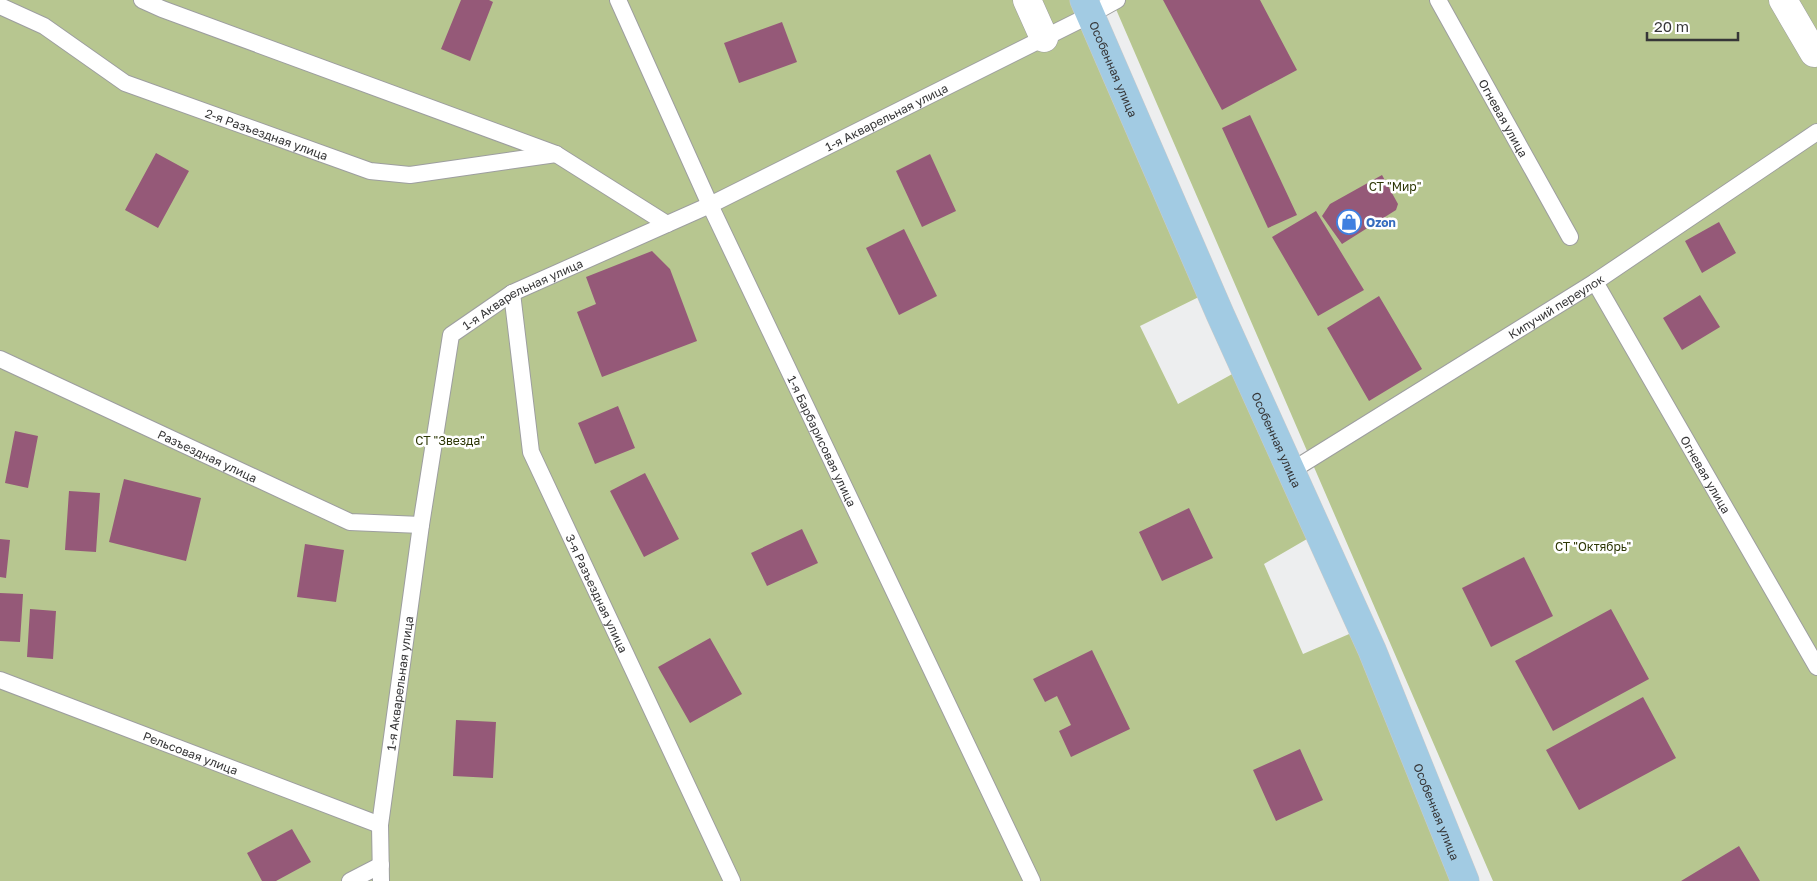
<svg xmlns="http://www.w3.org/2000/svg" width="1817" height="881" font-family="'Golos Text',sans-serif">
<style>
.green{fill:#b7c690}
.building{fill:#955978}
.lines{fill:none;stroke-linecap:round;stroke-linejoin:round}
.service-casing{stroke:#9d9e9f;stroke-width:18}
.minor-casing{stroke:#9d9e9f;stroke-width:29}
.primary-casing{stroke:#cbcbcb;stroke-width:29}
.service{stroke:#fff;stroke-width:16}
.minor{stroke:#fff;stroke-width:28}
.primary{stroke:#a2cbe3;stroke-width:28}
.labels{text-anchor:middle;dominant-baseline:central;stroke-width:5;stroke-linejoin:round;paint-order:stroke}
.street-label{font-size:12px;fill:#363637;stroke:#fff}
.park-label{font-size:12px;fill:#2d3705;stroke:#fff}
.shop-label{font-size:12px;font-weight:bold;fill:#366cbe;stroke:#fff;text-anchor:start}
</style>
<rect width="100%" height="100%" fill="#edeeef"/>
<!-- green -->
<path class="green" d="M0,0H1082L1211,291L1140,326L1178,404L1254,362L1319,532L1264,564L1303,654L1363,628L1465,881H0Z
M1112,0H1817V881H1493Z"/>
<!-- building -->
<path class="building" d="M461,0H489L493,2L470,61L441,49Z
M1163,0H1260L1297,70L1222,110Z
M782,22L797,62L739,83L724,43Z
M1250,115L1297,215L1268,228L1222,128Z
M156,153L189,171L158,228L125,210Z
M930,154L956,211L922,227L896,171Z
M1382,175L1398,204L1396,210L1342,244L1322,216L1330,204Z
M1316,211L1364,290L1318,316L1272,237Z
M1719,222L1736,253L1702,273L1685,241Z
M904,229L937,296L899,315L866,248Z
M652,251L670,269L697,341L602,377L577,312L596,304L586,277Z
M1700,295L1720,327L1682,350L1663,318Z
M1379,296L1422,369L1369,401L1327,328Z
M618,406L635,448L595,464L578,423Z
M15,431L38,436L28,488L5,483Z
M645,473L679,539L644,557L610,491Z
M124,479L201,498L186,561L109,542Z
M69,491L100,493L96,552L65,550Z
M1189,508L1213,558L1162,581L1139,532Z
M802,529L818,563L767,586L751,553Z
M0,539L10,540L6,578L0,577Z
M305,544L344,550L336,602L297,597Z
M1524,557L1553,616L1491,647L1462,588Z
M0,593L23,594L20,642L0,641Z
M30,609L56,611L53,659L27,657Z
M1611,609L1649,679L1553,731L1515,661Z
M710,638L742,694L690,723L658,667Z
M1092,650L1130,729L1071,757L1059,731L1071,725L1057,696L1045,702L1033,679Z
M1643,697L1676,758L1579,810L1546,750Z
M456,720L496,722L493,778L453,776Z
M1300,749L1323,800L1276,821L1253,770Z
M292,829L311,862L276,881H262L247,853Z
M1739,846L1760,881H1681Z"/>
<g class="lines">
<defs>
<g id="service">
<path d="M142,0L162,9L556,154L667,224"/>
<path id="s1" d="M618,0L710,205L1032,881"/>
<path id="s2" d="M1438,0L1570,237"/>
<path id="s3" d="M0,6L44,26L125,83L370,171L410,175L556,154"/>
<path id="s4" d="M1595,282L1817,667"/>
<path id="s5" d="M512,293L531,452L732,881"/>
<path id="s6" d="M0,359L350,522L421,525"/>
<path id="s7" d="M1291,471L1595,282L1817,132"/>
<path id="s8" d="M0,680L380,825"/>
<path d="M350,881L381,865"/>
<path id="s9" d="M381,881L380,825L421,525L451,335L512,293L710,205L1090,15L1117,0"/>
</g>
<path id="minor" d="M1027,0L1044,38
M1783,0L1814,53"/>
<g id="primary">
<path id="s10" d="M1084,0L1220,314L1372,650L1465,881"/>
</g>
</defs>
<!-- service casing -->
<use href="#service" class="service-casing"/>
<!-- minor casing -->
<use href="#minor" class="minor-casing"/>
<!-- primary casing -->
<use href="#primary" class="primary-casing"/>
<!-- service -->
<use href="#service" class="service"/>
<!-- minor -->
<use href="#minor" class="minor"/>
<!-- primary -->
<use href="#primary" class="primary"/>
</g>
<!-- icons -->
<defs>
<symbol id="shop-ring" viewBox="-11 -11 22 22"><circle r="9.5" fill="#fff" stroke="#3f7fe0" stroke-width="1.5"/><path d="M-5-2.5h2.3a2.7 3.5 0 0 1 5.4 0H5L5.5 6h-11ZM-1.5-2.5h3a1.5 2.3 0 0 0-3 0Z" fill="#3f7fe0"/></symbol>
</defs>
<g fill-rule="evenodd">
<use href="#shop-ring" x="1335" y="208" width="28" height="28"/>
</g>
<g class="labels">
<!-- street labels -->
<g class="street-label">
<text stroke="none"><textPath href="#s10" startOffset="75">Особенная улица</textPath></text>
<text stroke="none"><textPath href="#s9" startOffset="1039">1-я Акварельная улица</textPath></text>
<text stroke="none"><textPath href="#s2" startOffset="135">Огневая улица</textPath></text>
<text stroke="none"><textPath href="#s3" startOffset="298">2-я Разъездная улица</textPath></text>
<text stroke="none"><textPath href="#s9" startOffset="634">1-я Акварельная улица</textPath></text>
<text stroke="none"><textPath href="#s7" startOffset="312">Кипучий переулок</textPath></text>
<text stroke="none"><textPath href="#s10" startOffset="480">Особенная улица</textPath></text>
<text stroke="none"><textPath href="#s1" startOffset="486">1-я Барбарисовая улица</textPath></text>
<text stroke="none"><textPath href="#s6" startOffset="229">Разъездная улица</textPath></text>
<text stroke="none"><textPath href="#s4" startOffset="222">Огневая улица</textPath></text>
<text stroke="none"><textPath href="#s5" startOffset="316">3-я Разъездная улица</textPath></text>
<text stroke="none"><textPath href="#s9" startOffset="199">1-я Акварельная улица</textPath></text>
<text stroke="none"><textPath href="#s8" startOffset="204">Рельсовая улица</textPath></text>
<text stroke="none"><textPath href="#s10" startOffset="885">Особенная улица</textPath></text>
</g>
<!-- park labels -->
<g class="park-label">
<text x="1395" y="186">СТ "Мир"</text>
<text x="450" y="440">СТ "Звезда"</text>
<text x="1593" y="546">СТ "Октябрь"</text>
</g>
<!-- shop labels -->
<g class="shop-label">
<text x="1366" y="222">Ozon</text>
</g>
</g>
<!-- scale -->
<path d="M1647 32v8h91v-8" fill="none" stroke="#363637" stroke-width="2.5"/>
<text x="1654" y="32" font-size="15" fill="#363637" stroke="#ffffff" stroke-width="4" paint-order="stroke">20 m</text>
</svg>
